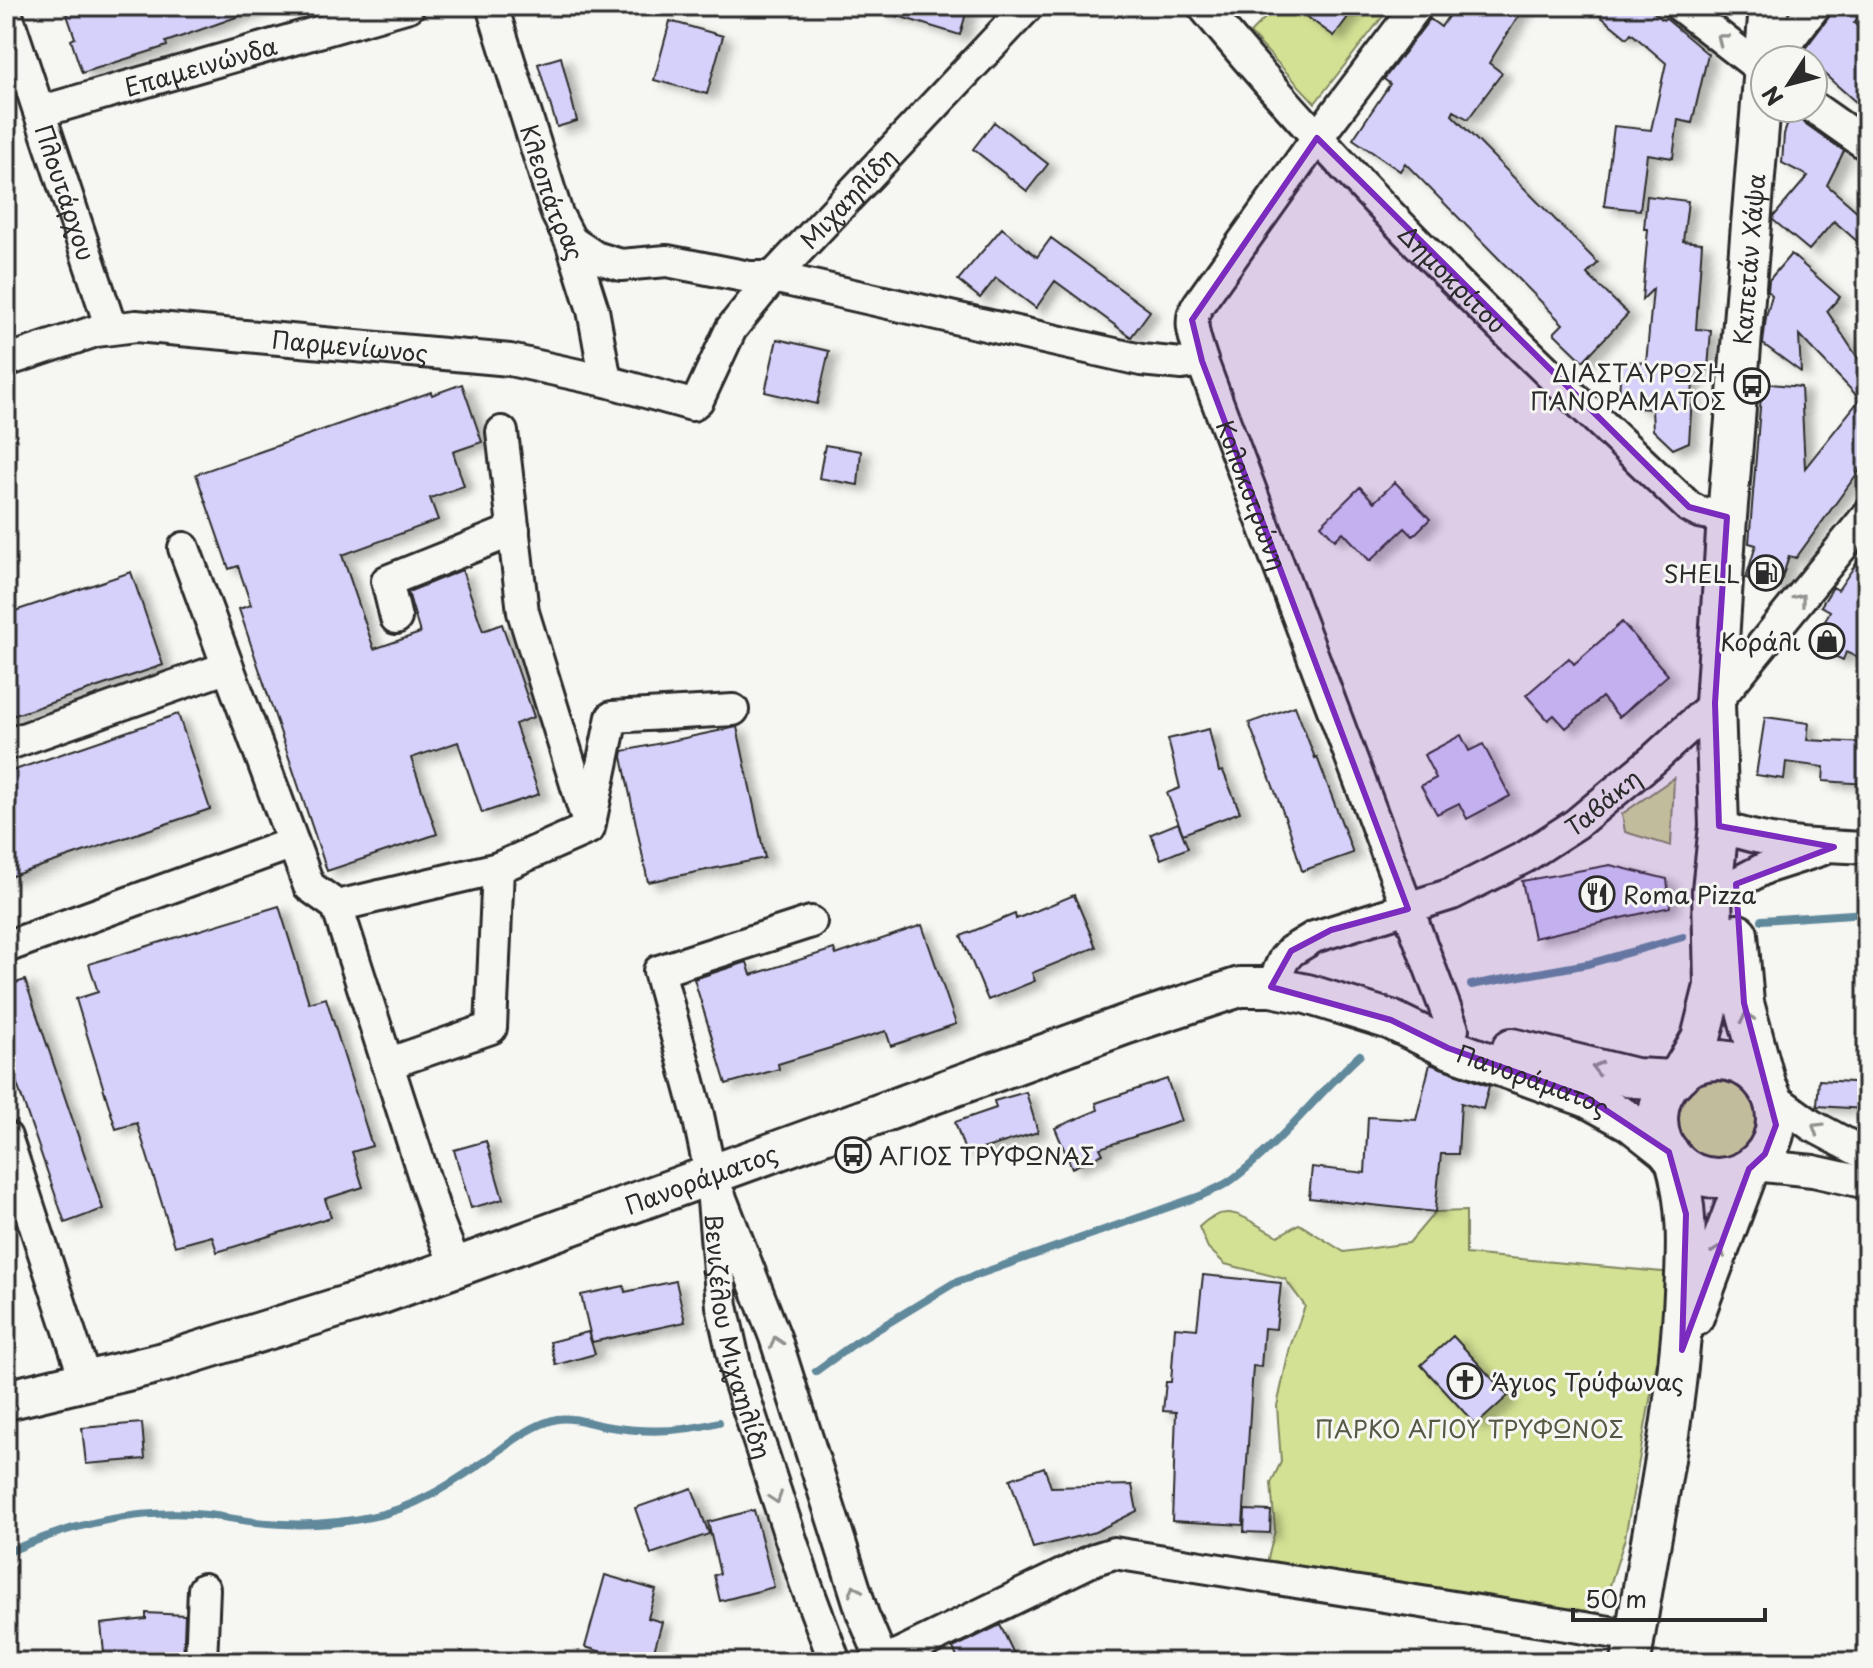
<svg xmlns="http://www.w3.org/2000/svg" width="1873" height="1668" font-family="'Playpen Sans',sans-serif">
<style>
.green{fill:#d3e194;stroke:#7f8660;stroke-width:2}
.lines{fill:none;stroke-linecap:round;stroke-linejoin:round}
.stream{stroke:#61899b;stroke-width:8}
.building{fill:#d5d1fa;stroke:#2b2b2b;stroke-width:2;filter:url(#shadow)}
.minor-casing{stroke:#2b2b2b;stroke-width:36}
.major-casing{stroke:#2b2b2b;stroke-width:44}
.minor{stroke:#f6f6f2;stroke-width:30}
.major{stroke:#f6f6f2;stroke-width:38}
.oneway{stroke:#90908e}
.marked{fill:#7b2cbf;fill-opacity:0.2;stroke:#7b2cbf;stroke-width:6;stroke-linejoin:round}
.labels{text-anchor:middle;dominant-baseline:central;stroke-width:6;stroke-linejoin:round;paint-order:stroke}
.street-label{font-size:24px;fill:#2b2b2b;stroke:#f6f6f2}
.poi-label{font-size:24px;fill:#2b2b2b;stroke:#f6f6f2;text-anchor:end}
.park-label{font-size:24px;fill:#555845;stroke:#f6f6f2}
</style>
<defs>
<filter id="shadow"><feDropShadow dx="9" dy="5" stdDeviation="4" flood-color="#0004"/></filter>
</defs>
<rect width="100%" height="100%" fill="#f6f6f2"/>
<filter id="ink" filterUnits="userSpaceOnUse"><feTurbulence type="fractalNoise" baseFrequency=".0125" numOctaves="2"/><feDisplacementMap in="SourceGraphic" scale="16" xChannelSelector="R" yChannelSelector="G"/><feConvolveMatrix kernelMatrix="1 2 1 2 8 2 1 2 1" color-interpolation-filters="sRGB"/></filter>
<g filter="url(#ink)">
<!-- green -->
<path class="green" d="M1277,6H1391L1315,103L1250,33Z
M1674,778L1671,846L1625,832L1622,814Z
M1671 1121a46 46 0 1 1 92 0a46 46 0 1 1-92 0Z
M1466,1211V1254L1673,1273L1625,1538L1606,1598L1588,1622L1266,1567L1275,1530L1271,1483L1281,1462L1277,1406L1290,1347L1305,1306L1285,1279L1225,1264L1208,1248L1199,1227C1229,1197 1247,1222 1278,1236L1299,1224L1344,1252L1409,1243L1435,1212Z"/>
<g class="lines">
<!-- stream -->
<path class="stream" d="M1762,920L1867,913
M1471,985L1588,964L1683,937
M816,1371L855,1343L954,1283L1200,1196C1211,1191 1224,1186 1233,1179C1280,1144 1317,1094 1360,1055
M6,1553C68,1525 138,1508 207,1515C227,1517 247,1522 267,1523C301,1526 337,1524 370,1517C414,1509 453,1483 489,1458C510,1443 531,1425 557,1419C574,1416 594,1425 611,1427C648,1433 683,1432 719,1422"/>
</g>
<!-- building -->
<path class="building" d="M64,6H259V9L166,42L167,46L82,73L71,40L75,38Z
M882,6H968L960,35L881,11Z
M1292,6H1356L1334,36Z
M1455,6H1525L1489,63L1502,73L1468,119L1454,111L1452,115L1598,263L1587,274L1628,314L1583,361L1554,333L1563,324L1405,163L1400,171L1353,139L1390,84L1384,79L1430,19L1441,27Z
M1588,6H1646L1663,20L1665,18L1708,54L1692,123L1678,120L1673,158L1647,154L1640,210L1604,206L1614,126L1651,130L1666,63L1631,33L1627,38Z
M1834,6H1867L1854,23L1867,34V112L1813,64V60H1808L1801,54L1829,17Z
M670,21L723,36L707,94L654,80Z
M561,57L577,121L557,127L538,64Z
M1792,111L1803,122L1844,151L1827,185L1867,220V250L1834,221L1809,250L1773,220L1774,216L1808,176L1782,163L1784,134Z
M994,122L1048,164L1027,191L973,149Z
M1647,196L1688,201L1683,241L1702,243L1696,329L1711,330L1708,369L1694,368L1689,442L1673,449L1653,430L1652,409L1637,408V402L1619,397L1621,361L1646,363L1653,289L1642,300L1648,229H1644Z
M1002,228L1037,257L1051,238L1150,311L1131,337L1055,281L1036,308L996,278L980,298L958,280Z
M1791,254L1840,297L1827,311L1867,372V460L1796,558L1789,556L1779,588L1746,578L1756,545L1749,543L1762,383L1801,387L1805,468L1860,399L1799,335L1801,372L1763,344L1766,317L1772,295L1768,291L1769,280Z
M777,339L829,351L817,404L765,392Z
M462,384L482,442L453,452L464,486L430,498L438,520L342,555L374,649L420,633L408,592L462,570L483,631L502,624L534,717L515,724L539,794L482,813L458,742L411,758L437,834L327,871L239,609L251,605L238,566L229,569L196,474L431,392L432,395Z
M825,445L861,451L858,485L819,478Z
M1395,482L1430,519L1413,536L1405,528L1370,561L1343,532L1335,540L1321,525L1360,487L1374,502Z
M1867,548V662L1846,652L1843,660L1813,646L1830,611L1821,606L1833,587L1838,590Z
M131,572L163,665L6,718V614Z
M1622,622L1668,675L1619,717L1602,697L1566,728L1554,715L1548,720L1526,695L1569,658L1574,664Z
M1295,706L1315,758L1317,757L1353,853L1302,871L1289,828L1249,723Z
M178,714L210,809L6,878V773Z
M1765,717L1809,723L1807,740L1867,743V784L1823,781L1824,767L1786,762L1784,779L1756,775Z
M737,727L765,858L648,882L622,757L623,751Z
M1209,729L1219,772L1223,771L1240,812L1183,834L1167,793L1180,788L1168,739Z
M1461,735L1469,751L1483,744L1510,796L1467,819L1459,803L1437,814L1421,786L1436,778L1424,755Z
M1178,823L1188,848L1161,859L1151,834Z
M1610,865L1667,879L1670,907L1534,938L1522,881Z
M1074,895L1096,947L1032,973L1035,981L988,1000L961,936L1015,914L1016,919Z
M279,906L309,1003L326,998L372,1146L352,1152L363,1187L325,1199L331,1217L217,1252L212,1236L175,1246L137,1123L116,1129L76,999L98,992L89,964Z
M922,925L956,1024L891,1046L886,1031L778,1064L779,1069L726,1084L694,979L747,962L751,975L834,949L836,955Z
M25,980L103,1209L65,1223L6,1052V986Z
M1430,1064L1489,1086L1483,1109L1461,1103L1458,1154H1441L1435,1212L1309,1198L1312,1167L1365,1173L1368,1117L1416,1120Z
M1167,1079L1181,1121L1100,1148L1103,1154L1072,1168L1055,1128L1098,1110L1096,1103Z
M1819,1080L1867,1083L1865,1109L1817,1106Z
M1026,1092L1038,1132L966,1154L955,1122L996,1108L994,1101Z
M486,1141L503,1199L471,1208L454,1150Z
M1203,1275L1281,1283L1276,1329L1264,1328L1261,1367L1253,1366L1243,1525L1172,1521L1176,1412L1163,1411L1166,1382H1171L1175,1327L1197,1329Z
M676,1281L685,1322L592,1342L581,1295L624,1286L625,1292Z
M588,1332L595,1354L556,1365L550,1342Z
M1453,1336L1508,1396L1476,1425L1421,1365Z
M142,1423L145,1459L86,1464L82,1428Z
M1044,1467L1051,1487L1132,1485L1137,1511L1095,1532L1033,1548L1010,1479Z
M692,1488L709,1534L651,1554L635,1508Z
M754,1510L774,1587L720,1601L714,1575L720,1574L708,1522Z
M1245,1510L1271,1511L1270,1533L1244,1532Z
M605,1575L656,1590L648,1618L662,1622L651,1662H637L585,1647Z
M146,1613L185,1615L183,1662H105L101,1624L146,1619Z
M1000,1625L1018,1662H959L953,1648Z"/>
<g class="lines">
<defs>
<g id="minor">
<path id="s1" d="M492,6L557,214L571,241L593,310L606,381"/>
<path id="s2" d="M1203,6C1351,186 1520,347 1689,507L1699,512L1727,517"/>
<path id="s3" d="M1417,6L1317,138L1198,305C1186,322 1197,343 1202,361L1453,1029"/>
<path d="M1680,6L1765,72"/>
<path id="s4" d="M6,12L111,328"/>
<path d="M1773,60L1815,6"/>
<path d="M1813,107L1867,145"/>
<path id="s5" d="M39,112L409,6"/>
<path d="M571,241L595,257L621,265L667,261L749,277H773L1141,360L1182,364L1202,361"/>
<path id="s6" d="M6,361L96,331L136,326L510,360L606,381L692,405L698,400L731,329L773,277L1028,6"/>
<path d="M502,432L523,612L588,823"/>
<path d="M184,548L309,886L337,906L439,1224L456,1267"/>
<path d="M396,618L387,581L514,530"/>
<path d="M6,745L228,667"/>
<path d="M1719,826C1765,844 1818,846 1867,848"/>
<path d="M1735,884L1765,868L1821,850"/>
<path d="M337,906L498,868L589,828L612,717L733,710"/>
<path id="s7" d="M811,922L659,971L698,1115L711,1177L722,1306L738,1378L805,1582L835,1662"/>
<path d="M6,947L293,843"/>
<path id="s8" d="M1271,987L1284,959L1291,951L1314,937L1452,894L1525,857L1576,824L1654,759L1715,703L1867,516"/>
<path d="M387,1064L491,1028L498,868"/>
<path d="M1770,1095L1811,1125L1867,1155"/>
<path d="M6,1137L86,1382"/>
<path d="M1754,1165L1813,1171L1867,1183"/>
<path d="M720,1196L775,1337L863,1615L883,1662"/>
<path d="M201,1662L204,1589"/>
<path d="M883,1662L1095,1559L1114,1553L1635,1636"/>
</g>
<g id="major">
<path d="M1738,934L1744,1003L1767,1088"/>
<path d="M1512,1048L1635,1078L1674,1080"/>
<circle cx="1717" cy="1119" r="59"/>
<path id="s9" d="M1680,1074L1701,1038L1714,986L1712,890L1719,826L1715,703L1727,517L1769,6"/>
<path d="M1694,1317L1749,1169"/>
<path id="s10" d="M6,1400L164,1362L382,1294L1127,1024L1240,987H1271L1307,994L1391,1020L1448,1048L1586,1097L1631,1122L1669,1152"/>
<path d="M1631,1662C1649,1539 1678,1417 1684,1293C1687,1246 1688,1205 1675,1160"/>
</g>
</defs>
<!-- minor casing -->
<use href="#minor" class="minor-casing"/>
<!-- major casing -->
<use href="#major" class="major-casing"/>
<!-- minor -->
<use href="#minor" class="minor"/>
<!-- major -->
<use href="#major" class="major"/>
</g>
<!-- one-way arrows -->
<defs><path id="oneway-chevron" d="M-2-3.5L2.5 0L-2 3.5" fill="none" stroke-width="1.6" stroke-linecap="round" stroke-linejoin="round" transform="scale(2)"/></defs>
<g class="oneway">
<use href="#oneway-chevron" transform="translate(1722 39) rotate(-142)"/>
<use href="#oneway-chevron" transform="translate(1800 599) rotate(-51)"/>
<use href="#oneway-chevron" transform="translate(1747 1017) rotate(-103)"/>
<use href="#oneway-chevron" transform="translate(1597 1068) rotate(-166)"/>
<use href="#oneway-chevron" transform="translate(1817 1128) rotate(-148)"/>
<use href="#oneway-chevron" transform="translate(1719 1251) rotate(-70)"/>
<use href="#oneway-chevron" transform="translate(776 1342) rotate(-108)"/>
<use href="#oneway-chevron" transform="translate(776 1498) rotate(71)"/>
<use href="#oneway-chevron" transform="translate(855 1590) rotate(-108)"/>
</g>
</g>
<!-- marked area -->
<path class="marked" d="M1317,138L1689,507L1727,517L1715,703L1719,826L1834,847L1736,884L1744,1003L1776,1125L1765,1154L1749,1169L1682,1350L1686,1214L1669,1152L1586,1097L1448,1048L1391,1020L1271,987L1291,951L1331,930L1408,909L1202,361L1192,320Z"/>
<!-- icons -->
<defs>
<symbol id="bus-ring" viewBox="-11 -11 22 22"><circle r="9.5" fill="#f6f6f2" stroke="#2b2b2b" stroke-width="1.5"/><path d="M-5-6H5V4H4V6H2V4H-2V6H-4V4H-5ZM-3.5-4V0h7V-4ZM-3.5 1.2v1.5H-2V1.2ZM2 1.2v1.5H3.5V1.2Z" fill="#2b2b2b"/></symbol>
<symbol id="fuel-ring" viewBox="-11 -11 22 22"><circle r="9.5" fill="#f6f6f2" stroke="#2b2b2b" stroke-width="1.5"/><path d="M-5.5-6h7V0h2V4h1.3V-2.5L3-4.5l.8-.8L6-3V5H2.5V1h-1V6h-7ZM-4.2-4.7v3.2H.2V-4.7Z" fill="#2b2b2b"/></symbol>
<symbol id="shop-ring" viewBox="-11 -11 22 22"><circle r="9.5" fill="#f6f6f2" stroke="#2b2b2b" stroke-width="1.5"/><path d="M-5-2.5h2.3a2.7 3.5 0 0 1 5.4 0H5L5.5 6h-11ZM-1.5-2.5h3a1.5 2.3 0 0 0-3 0Z" fill="#2b2b2b"/></symbol>
<symbol id="restaurant-ring" viewBox="-11 -11 22 22"><circle r="9.5" fill="#f6f6f2" stroke="#2b2b2b" stroke-width="1.5"/><path d="M-5-6h1v4h1v-4h1v4h1v-4h1v5L-1.5 .5V6h-2V.5L-5-1ZM5-6V6H3V1.5H1.5Q1.5-4 5-6Z" fill="#2b2b2b"/></symbol>
<symbol id="church-ring" viewBox="-11 -11 22 22"><circle r="9.5" fill="#f6f6f2" stroke="#2b2b2b" stroke-width="1.5"/><path d="M-1.2-6h2.4v3.5h3.3v2.4h-3.3V6h-2.4V-.1h-3.3v-2.4h3.3Z" fill="#2b2b2b"/></symbol>
</defs>
<g fill-rule="evenodd">
<use href="#bus-ring" x="1732" y="366" width="40" height="40"/>
<use href="#fuel-ring" x="1746" y="553" width="40" height="40"/>
<use href="#shop-ring" x="1807" y="621" width="40" height="40"/>
<use href="#restaurant-ring" x="1577" y="874" width="40" height="40"/>
<use href="#bus-ring" x="833" y="1135" width="40" height="40"/>
<use href="#church-ring" x="1445" y="1361" width="40" height="40"/>
</g>
<g class="labels">
<!-- street labels -->
<g class="street-label">
<text stroke="none"><textPath href="#s5" startOffset="168">Επαμεινώνδα</textPath></text>
<text stroke="none"><textPath href="#s1" startOffset="196">Κλεοπάτρας</textPath></text>
<text stroke="none"><textPath href="#s4" startOffset="190">Πλουτάρχου</textPath></text>
<text stroke="none"><textPath href="#s6" startOffset="960">Μιχαηλίδη</textPath></text>
<text stroke="none"><textPath href="#s9" startOffset="824">Καπετάν Χάψα</textPath></text>
<text stroke="none"><textPath href="#s2" startOffset="370">Δημοκρίτου</textPath></text>
<text stroke="none"><textPath href="#s6" startOffset="350">Παρμενίωνος</textPath></text>
<text stroke="none"><textPath href="#s3" startOffset="572">Κολοκοτρώνη</textPath></text>
<text stroke="none"><textPath href="#s8" startOffset="390">Ταβάκη</textPath></text>
<text stroke="none"><textPath href="#s10" startOffset="1612">Πανοράματος</textPath></text>
<text stroke="none"><textPath href="#s10" startOffset="730">Πανοράματος</textPath></text>
<text stroke="none"><textPath href="#s7" startOffset="534">Βενιζέλου Μιχαηλίδη</textPath></text>
</g>
<!-- poi labels -->
<g class="poi-label">
<text x="1726" y="372">ΔΙΑΣΤΑΥΡΩΣΗ<tspan x="1726" dy="28">ΠΑΝΟΡΑΜΑΤΟΣ</tspan></text>
<text x="1740" y="573">SHELL</text>
<text x="1801" y="641">Κοράλι</text>
<text x="1623" y="894" text-anchor="start">Roma Pizza</text>
<text x="879" y="1155" text-anchor="start">ΑΓΙΟΣ ΤΡΥΦΩΝΑΣ</text>
<text x="1491" y="1381" text-anchor="start">Άγιος Τρύφωνας</text>
</g>
<!-- park labels -->
<g class="park-label">
<text x="1469" y="1428">ΠΑΡΚΟ ΑΓΙΟΥ ΤΡΥΦΩΝΟΣ</text>
</g>
</g>
<!-- margin -->
<rect width="1873" height="1668" fill="none" stroke="#f6f6f2" stroke-width="32"/>
<rect x="16" y="16" width="1841" height="1636" fill="none" stroke="#2b2b2b" stroke-width="3" filter="url(#ink)"/>
<!-- north arrow -->
<g transform="translate(1789 84) rotate(234)"><circle r="38" fill="#f6f6f2" stroke="#a5a5a2" stroke-width="2"/>
<path d="M0-6L14 30L0 20L-14 30Z" fill="#2b2b2b"/>
<text y="-12" font-size="22" font-weight="bold" text-anchor="middle" fill="#2b2b2b">N</text>
</g>
<!-- scale -->
<path d="M1573 1608v12h192v-12" fill="none" stroke="#2b2b2b" stroke-width="4"/>
<text x="1585" y="1608" font-size="24" fill="#2b2b2b" stroke="#f6f6f2" stroke-width="6" paint-order="stroke">50 m</text>
</svg>
